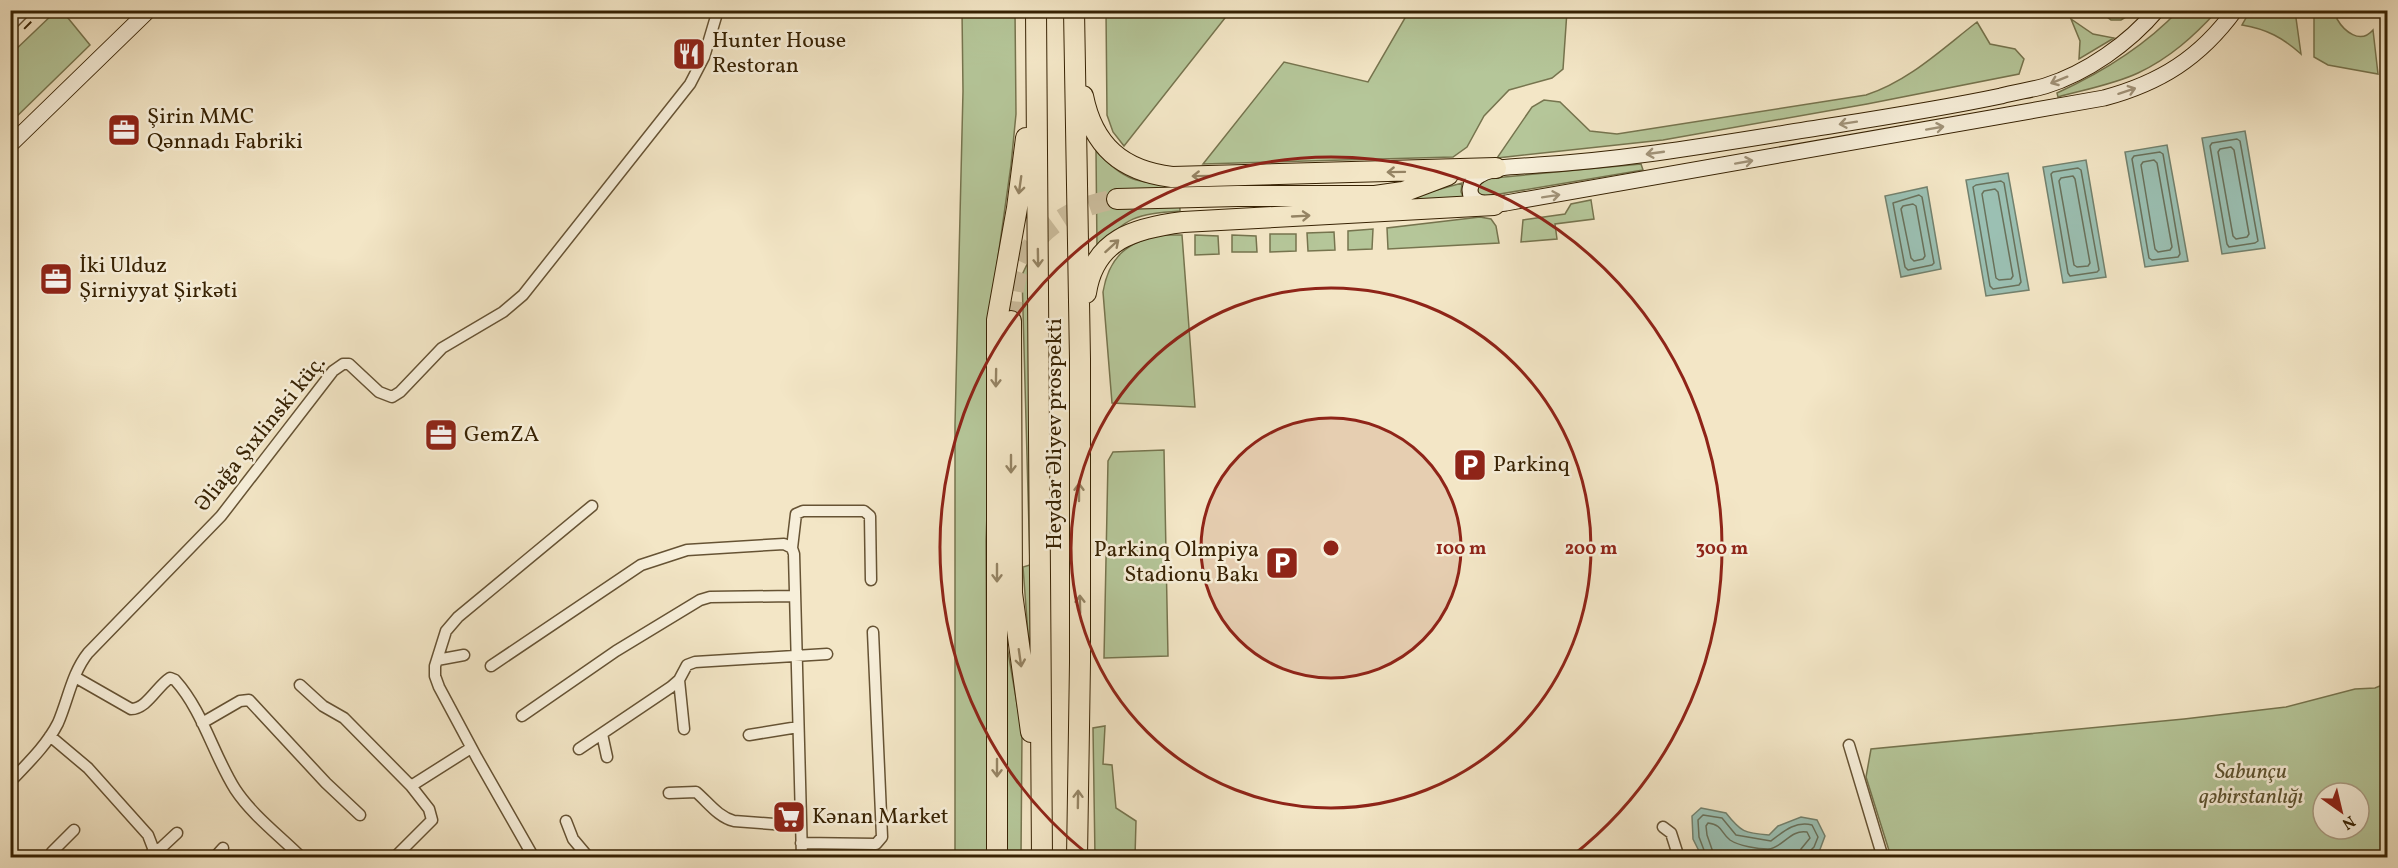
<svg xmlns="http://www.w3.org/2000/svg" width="2398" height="868" font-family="Vollkorn,serif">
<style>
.green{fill:#b5c699;stroke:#76744e;stroke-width:1.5;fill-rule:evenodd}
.water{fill:#9bc0b3;stroke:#73816d;stroke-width:1.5}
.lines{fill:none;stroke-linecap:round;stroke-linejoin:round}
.shore{stroke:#69715b;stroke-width:1.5}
.highway-tunnel{stroke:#cdbf9f;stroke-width:20;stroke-dasharray:20 10;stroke-linecap:butt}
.street-casing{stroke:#665334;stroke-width:13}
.secondary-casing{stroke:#372203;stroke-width:17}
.highway-casing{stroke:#372203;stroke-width:22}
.street{stroke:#f7efda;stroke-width:10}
.secondary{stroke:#f7efda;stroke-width:15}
.highway{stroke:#f3e6c6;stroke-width:20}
.rail{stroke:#372203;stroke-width:2;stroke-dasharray:10 10;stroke-linecap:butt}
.oneway{stroke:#a19379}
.oneway2{stroke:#958464}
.ring{fill:none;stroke:#8f2418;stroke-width:3}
.labels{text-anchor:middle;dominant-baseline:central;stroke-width:5;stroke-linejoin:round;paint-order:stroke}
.poi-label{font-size:22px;fill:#372203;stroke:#f7efda;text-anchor:start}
.street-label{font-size:22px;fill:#372203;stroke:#f7efda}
.park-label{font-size:22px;font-style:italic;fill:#5d5330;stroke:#f7efda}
.centre{fill:#8f2418;stroke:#f7efda;stroke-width:3}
.ring-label{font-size:18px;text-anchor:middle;font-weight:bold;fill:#8f2418;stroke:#f7efda;stroke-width:5;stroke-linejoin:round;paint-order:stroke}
</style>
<rect width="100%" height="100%" fill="#f3e6c6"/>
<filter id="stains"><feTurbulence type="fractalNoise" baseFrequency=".00333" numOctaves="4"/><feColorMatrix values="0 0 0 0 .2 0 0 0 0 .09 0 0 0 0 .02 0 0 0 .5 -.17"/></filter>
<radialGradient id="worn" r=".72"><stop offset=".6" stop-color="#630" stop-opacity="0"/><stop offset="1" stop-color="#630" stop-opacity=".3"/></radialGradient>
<!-- green -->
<path class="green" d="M2179,10L2217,11C2194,36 2170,58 2138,73C2115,84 2083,90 2058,97L2057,93C2103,72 2144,47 2179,10Z
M56,11H75L68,18L90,45L11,122V54Z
M962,11H1015L1016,114L1011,165L989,321V457L986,541L988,857L955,858V425L963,91Z
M1106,11H1220L1225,18L1124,146L1113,132L1107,115Z
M1409,11H1567L1563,69L1552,78L1509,90L1484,116L1467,147L1453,157L1203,164L1284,62L1368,82Z
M2099,11H2136L2121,20H2111Z
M2250,11H2295L2301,54C2283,38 2267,29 2242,25Z
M2314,11H2338L2337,19C2344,31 2360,45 2373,30L2378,74L2328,65L2314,57Z
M2071,19L2093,34L2114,38L2079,59L2080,41Z
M1977,22L1990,44L2015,49L2024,59L2019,74L1867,104L1663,140L1497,158L1532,107L1544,100L1560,102L1590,131L1617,134L1866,95C1909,81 1942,49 1977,22Z
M1096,151C1124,181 1138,184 1179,184L1180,211C1136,214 1126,217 1097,249Z
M1641,164L1643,170L1482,197L1478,195V182L1483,179Z
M1462,183L1461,192L1465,201L1389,207L1426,193Z
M1591,200L1594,219L1555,224L1557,239L1521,242L1523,220L1565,214L1571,204Z
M1480,217L1491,219L1496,226L1499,243L1388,249L1387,228Z
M1373,229L1372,249L1348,250V231Z
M1334,232L1335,250L1308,251L1307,233Z
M1270,234H1296V251L1270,252Z
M1163,235H1182L1195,407L1112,403L1103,292C1109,256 1128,241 1163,235Z
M1195,235L1218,236L1219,254L1195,255Z
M1232,235L1256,236L1257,252H1232Z
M1031,256L1038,687L1028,634L1023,567L1030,565L1022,275Z
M1164,450L1168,656L1104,658L1108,461L1113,452Z
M1007,646L1022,733L1021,857L1004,858Z
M2387,683V857H1891L1866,777L1871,749L2184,719L2286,707L2355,689L2375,688ZM2323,793H2359V829H2323Z
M1105,726L1103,764L1112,765L1116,808L1136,821L1135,857H1095L1093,728Z"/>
<!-- water -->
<path class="water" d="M2245,131L2265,248L2222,254L2202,138Z
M2167,145L2188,261L2145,267L2125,152Z
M2086,160L2106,277L2063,283L2043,167Z
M2008,173L2029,290L1986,296L1966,180Z
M1927,187L1941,269L1901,277L1885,196Z
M1701,808L1726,813C1741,832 1744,833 1769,835L1778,826L1801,817L1817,820L1825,836L1819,852L1808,857H1702L1693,839L1692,816Z"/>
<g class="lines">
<!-- shore -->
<path class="shore" d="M2237,139L2240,141L2258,241L2255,243L2229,247L2227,244L2210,146L2212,143Z
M2231,147L2234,150L2249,234L2247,237L2236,239L2233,236L2218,152L2220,149Z
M2160,152L2163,154L2180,254L2178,257L2152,260L2149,258L2132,159L2134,156Z
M2154,160L2157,163L2172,247L2170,250L2158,252L2155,249L2141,165L2143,162Z
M2078,168L2081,170L2099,270L2097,272L2070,276L2068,273L2051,174L2053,172Z
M2073,176L2075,179L2090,263L2088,266L2077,267L2074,265L2059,181L2061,178Z
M2001,181L2004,183L2021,282L2019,285L1993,289L1990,286L1973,187L1976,185Z
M1995,189L1998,192L2013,276L2011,279L1999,280L1996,278L1982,194L1984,191Z
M1919,195L1922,197L1934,263L1932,265L1908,270L1905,267L1893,203Z
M1913,204L1916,206L1925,256L1923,259L1914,261L1911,258L1901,209L1903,206Z
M1707,858L1699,837L1698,820L1703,815L1722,818L1736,835L1771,841C1784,831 1795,821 1812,825L1818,837L1814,847L1808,853L1807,858
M1715,858L1707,835L1706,826L1708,823C1723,825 1720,832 1730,840C1739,846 1758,849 1768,849C1783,848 1790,829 1807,832L1810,838L1801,849L1800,858"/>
<!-- highway-tunnel -->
<path class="highway-tunnel" d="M1011,321C1012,304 1013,286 1019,270C1034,228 1076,205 1117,199"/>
<defs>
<path id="street" d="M10,26L26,10
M437,660L464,655
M491,666L641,565L687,550L784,544L792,548
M75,677L131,709C147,709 157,686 170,678L175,680C203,711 213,754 235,789C252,815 280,836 302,858
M679,680L684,729
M300,685L323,706L344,718L411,786L429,809L432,820L394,858
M522,716L616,651L700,600L710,597L794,596
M202,723L240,701L249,700L326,783L360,815
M602,734L607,757
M749,735L798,727
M50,736L88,768L148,835L153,848L152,858
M1849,745L1883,858
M579,749L671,687L679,680L687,665L695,662L827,654
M10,782C27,764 47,745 58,723C68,700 72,673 88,653L221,516L333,371L343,364H349L379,392L392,397L400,392L442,348L503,312L523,295L690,84L704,57L718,10
M411,786L471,748
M669,793L696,792C708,802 718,817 734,821L800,826
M566,821L573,839L589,858
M1663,827L1671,833L1679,858
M801,843L876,844L882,837L873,632
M153,852L162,847L177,833
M51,858L52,852L74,830
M214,858L223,848
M534,858L477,758L439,687L435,676V666L446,631L458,617L592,506
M802,858L794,554L792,548L796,514L803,511H864L870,516L871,580"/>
<path id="secondary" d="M2157,10C2129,43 2087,73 2045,86C2031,90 2015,92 2001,96C1944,108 1887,117 1830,126C1733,141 1636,159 1538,165C1519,167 1497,165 1480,175C1469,181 1465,197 1479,202C1488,206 1497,204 1506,203L2104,98C2160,83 2200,58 2235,10
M10,145L149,10"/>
<path id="highway" d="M1036,10L1042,858
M1074,10L1080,359V662L1077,858
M1083,96C1093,146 1122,171 1172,177L1496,168
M1117,199L1238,196H1375L1403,192L1448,175
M1086,293C1094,239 1135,228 1183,222L1494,205
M1011,321L1012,593L1031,732
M997,858V320L1017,208L1026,138"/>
</defs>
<!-- street casing -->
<use href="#street" class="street-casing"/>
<!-- secondary casing -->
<use href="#secondary" class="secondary-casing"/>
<!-- highway casing -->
<use href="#highway" class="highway-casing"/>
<!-- street -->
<use href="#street" class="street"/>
<!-- secondary -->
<use href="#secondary" class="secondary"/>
<!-- highway -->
<use href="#highway" class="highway"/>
<!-- rail -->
<path class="rail" d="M10,43L43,10"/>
</g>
<!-- one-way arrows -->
<defs><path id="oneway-shaft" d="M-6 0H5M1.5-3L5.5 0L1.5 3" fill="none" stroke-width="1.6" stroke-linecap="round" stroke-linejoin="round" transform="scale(1.5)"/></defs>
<g class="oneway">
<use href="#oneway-shaft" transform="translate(2059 80) rotate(158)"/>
<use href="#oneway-shaft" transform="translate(2127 91) rotate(-18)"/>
<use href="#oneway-shaft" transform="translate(1848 123) rotate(171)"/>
<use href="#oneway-shaft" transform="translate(1935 128) rotate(-10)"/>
<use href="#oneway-shaft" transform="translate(1655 153) rotate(172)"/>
<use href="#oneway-shaft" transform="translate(1744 162) rotate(-10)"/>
<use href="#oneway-shaft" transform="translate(1551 196) rotate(-9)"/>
</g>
<g class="oneway2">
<use href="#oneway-shaft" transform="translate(1396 172) rotate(179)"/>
<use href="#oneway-shaft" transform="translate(1201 176) rotate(179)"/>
<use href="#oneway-shaft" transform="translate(1020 185) rotate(98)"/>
<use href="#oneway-shaft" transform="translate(1301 216) rotate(-3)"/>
<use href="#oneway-shaft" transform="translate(1112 246) rotate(-42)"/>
<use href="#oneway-shaft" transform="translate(1038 258) rotate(89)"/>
<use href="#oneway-shaft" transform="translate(996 378) rotate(91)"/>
<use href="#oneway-shaft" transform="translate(1011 464) rotate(90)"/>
<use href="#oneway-shaft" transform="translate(1079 492) rotate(-90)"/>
<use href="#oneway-shaft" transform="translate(997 573) rotate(90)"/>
<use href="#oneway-shaft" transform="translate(1080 604) rotate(-91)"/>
<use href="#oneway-shaft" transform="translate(1020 658) rotate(82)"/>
<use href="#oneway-shaft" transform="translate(997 768) rotate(90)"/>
<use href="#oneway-shaft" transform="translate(1078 799) rotate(-89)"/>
</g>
<!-- distance rings -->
<circle cx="1331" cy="548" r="130" fill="#8f2418" fill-opacity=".12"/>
<g class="ring">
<circle cx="1331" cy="548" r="130"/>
<circle cx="1331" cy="548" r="260"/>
<path d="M1090 856A391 391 0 1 1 1572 856"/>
</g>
<!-- icons -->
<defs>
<symbol id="restaurant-square" viewBox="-11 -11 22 22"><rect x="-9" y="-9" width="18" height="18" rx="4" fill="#8f2418" stroke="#f7efda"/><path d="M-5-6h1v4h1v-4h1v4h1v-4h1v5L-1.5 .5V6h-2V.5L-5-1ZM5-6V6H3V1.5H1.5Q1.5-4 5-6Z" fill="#fff"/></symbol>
<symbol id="office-square" viewBox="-11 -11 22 22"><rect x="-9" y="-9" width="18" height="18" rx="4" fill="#8f2418" stroke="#f7efda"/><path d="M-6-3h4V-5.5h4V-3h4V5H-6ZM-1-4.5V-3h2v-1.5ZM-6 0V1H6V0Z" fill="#fff"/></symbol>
<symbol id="parking-square" viewBox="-11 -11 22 22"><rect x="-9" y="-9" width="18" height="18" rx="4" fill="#8f2418" stroke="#f7efda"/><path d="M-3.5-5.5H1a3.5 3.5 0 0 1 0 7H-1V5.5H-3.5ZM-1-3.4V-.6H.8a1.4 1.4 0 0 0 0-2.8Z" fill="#fff"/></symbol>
<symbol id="supermarket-square" viewBox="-11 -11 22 22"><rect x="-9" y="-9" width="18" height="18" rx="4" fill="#8f2418" stroke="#f7efda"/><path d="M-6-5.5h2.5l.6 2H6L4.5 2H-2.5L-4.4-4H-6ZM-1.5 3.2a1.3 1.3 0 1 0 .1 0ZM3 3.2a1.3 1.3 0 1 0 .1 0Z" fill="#fff"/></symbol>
</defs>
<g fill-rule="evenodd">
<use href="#restaurant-square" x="670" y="35" width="38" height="38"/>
<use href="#office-square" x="105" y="111" width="38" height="38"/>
<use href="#office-square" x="37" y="260" width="38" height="38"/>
<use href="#office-square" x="422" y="416" width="38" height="38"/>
<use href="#parking-square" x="1451" y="446" width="38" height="38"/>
<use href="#parking-square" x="1263" y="544" width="38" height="38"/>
<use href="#supermarket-square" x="770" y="798" width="38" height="38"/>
</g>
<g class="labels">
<!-- poi labels -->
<g class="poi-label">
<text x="712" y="41">Hunter House<tspan x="712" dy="25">Restoran</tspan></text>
<text x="147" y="117">Şirin MMC<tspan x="147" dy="25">Qənnadı Fabriki</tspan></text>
<text x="79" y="266">İki Ulduz<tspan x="79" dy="25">Şirniyyat Şirkəti</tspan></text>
<text x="464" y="435">GemZA</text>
<text x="1493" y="465">Parkinq</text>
<text x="1259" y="550" text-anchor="end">Parkinq Olmpiya<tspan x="1259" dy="25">Stadionu Bakı</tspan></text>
<text x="812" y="817">Kənan Market</text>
</g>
<!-- street labels -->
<g class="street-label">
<text transform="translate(261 434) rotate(-51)">Əliağa Şıxlinski küç.</text>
<text transform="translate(1055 434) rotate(-90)">Heydər Əliyev prospekti</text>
</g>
<!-- park labels -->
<g class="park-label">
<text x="2251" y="772">Sabunçu<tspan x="2251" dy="25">qəbirstanlığı</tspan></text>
</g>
</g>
<circle cx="1331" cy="548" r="9" class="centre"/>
<g class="ring-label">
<text x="1461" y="554">100 m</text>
<text x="1591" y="554">200 m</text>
<text x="1722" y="554">300 m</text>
</g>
<!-- margin -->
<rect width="2398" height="868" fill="none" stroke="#f3e6c6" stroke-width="36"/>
<rect x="12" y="12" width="2374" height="844" fill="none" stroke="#372203" stroke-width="3"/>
<rect x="18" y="18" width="2362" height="832" fill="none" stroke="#372203" stroke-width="1.5"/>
<!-- north arrow -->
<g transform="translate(2341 811) rotate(146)"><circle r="28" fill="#f7efda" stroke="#aa9d84" stroke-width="1.5"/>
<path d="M0-4.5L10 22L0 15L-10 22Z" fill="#8f2418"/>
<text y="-9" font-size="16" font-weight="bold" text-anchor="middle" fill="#372203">N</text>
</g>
<rect width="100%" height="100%" filter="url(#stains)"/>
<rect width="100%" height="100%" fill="url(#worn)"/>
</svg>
